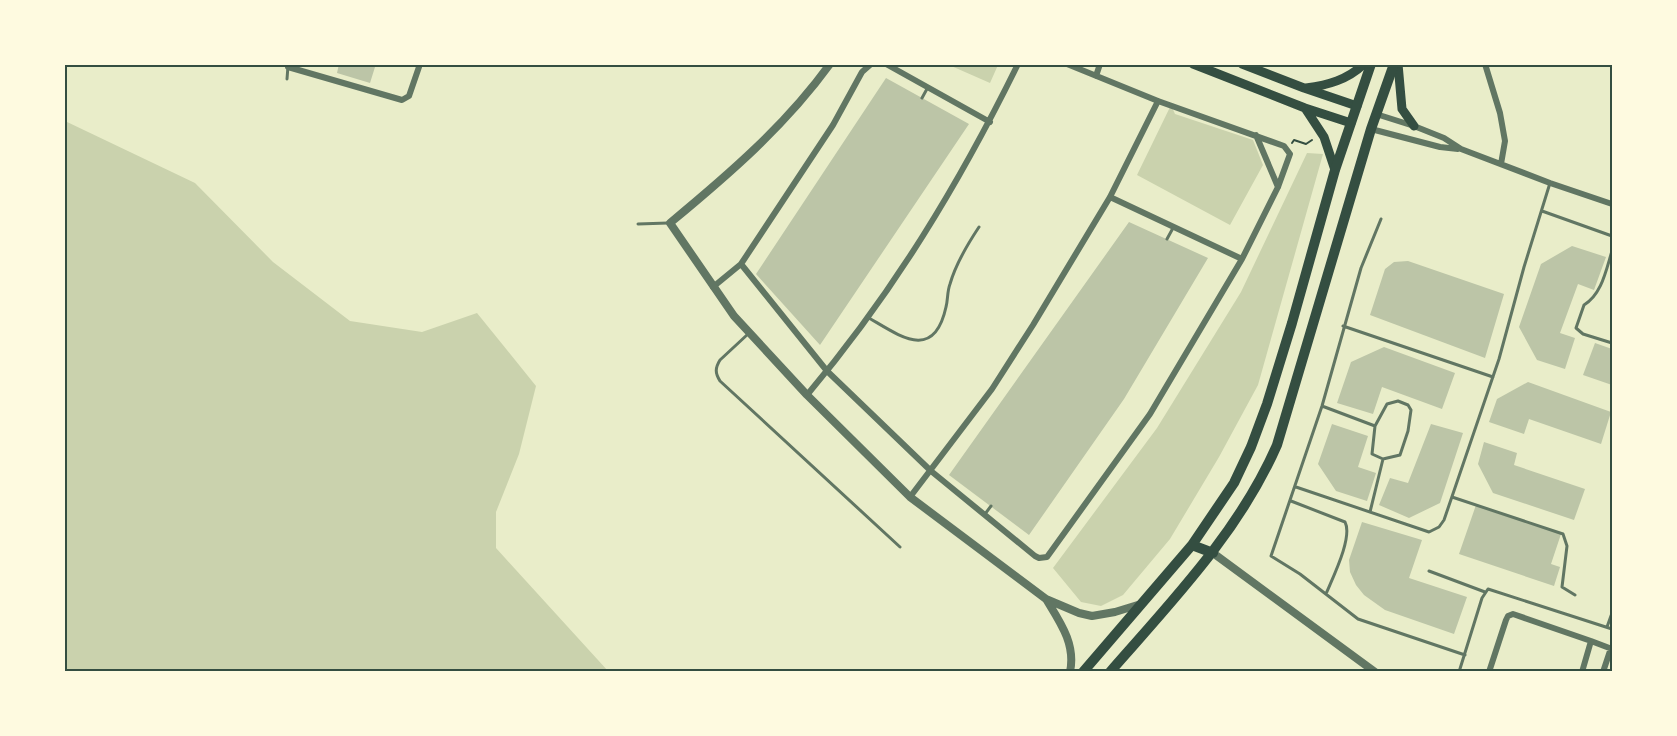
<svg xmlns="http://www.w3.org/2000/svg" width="1677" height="736" font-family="Lato,sans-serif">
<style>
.green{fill:#cad2ad}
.building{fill:#bcc5a7}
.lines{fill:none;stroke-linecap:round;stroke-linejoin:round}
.path{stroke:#344e41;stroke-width:2}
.service{stroke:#617663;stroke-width:3}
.minor{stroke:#617663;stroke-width:6}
.tertiary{stroke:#617663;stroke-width:8}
.secondary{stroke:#344e41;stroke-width:9}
.primary{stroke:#344e41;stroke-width:10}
.neatline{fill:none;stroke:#344e41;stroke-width:2}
</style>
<rect width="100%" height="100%" fill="#e9edc9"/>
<!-- green -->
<path class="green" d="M949,65H998L990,83Z
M1171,105L1175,114L1253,140L1263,165L1230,225L1137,175Z
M65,121L195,183L273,262L350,321L422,332L477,313L536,386L519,454L496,512V548L608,671H65Z
M1307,153L1323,154L1258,385L1219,457L1170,539L1123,595L1101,606L1081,602L1053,568L1157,428L1241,292Z"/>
<!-- building -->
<path class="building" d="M339,64H366L375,67L370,83L337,73Z
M886,78L969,124L820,345L756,274Z
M1129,222L1208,258L1124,399L1029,535L949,475Z
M1572,246L1606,257L1594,290L1578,284L1560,333L1575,338L1565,369L1537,360L1519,327L1541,264Z
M1408,261L1504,294L1485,358L1370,315L1385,269L1394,262Z
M1595,343L1612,349V385L1583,375Z
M1384,347L1455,373L1442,409L1382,387L1373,414L1337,403L1351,362Z
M1528,382L1611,412L1601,444L1529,419L1524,434L1489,422L1497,399Z
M1332,424L1368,436L1358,467L1376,473L1367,501L1336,491L1318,464Z
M1431,424L1463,433L1440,503L1409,518L1379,505L1390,478L1408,483Z
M1484,442L1517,453L1514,465L1585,489L1574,520L1493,493L1478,464Z
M1476,505L1561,534L1551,564L1560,567L1554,586L1459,554Z
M1362,522L1422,540L1409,578L1467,597L1454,634L1385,610L1364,595L1356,585L1350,572L1349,560Z"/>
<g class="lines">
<!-- path -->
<path class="path" d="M1292,143L1294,140L1306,144L1312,140"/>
<!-- service -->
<path class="service" d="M287,79L288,66
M922,98L928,87
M1542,211L1612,236
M1381,219L1361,268L1322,406L1271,556L1300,574L1358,619L1465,655
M638,224L668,223
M1167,239L1173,228
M1612,251C1606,270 1602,294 1584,305L1576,328L1583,334L1612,343
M869,318C900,336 934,362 946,307C948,300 947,292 950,284C956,263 967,245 979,227
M1343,326L1493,377
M748,334L720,360C715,368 715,373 720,381L900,547
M1398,401L1408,405L1411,410L1408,431L1400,455L1383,459L1372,454L1375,426L1387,404Z
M1322,406L1375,426
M1296,487L1429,532L1439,527L1444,520L1499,359L1524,267L1550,183
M1452,497L1563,534L1567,546L1562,587L1575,595
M1291,501L1345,522C1353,537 1333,577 1326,594
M1370,512L1383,459
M985,514L991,506
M1429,571L1485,592
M1607,627L1612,613
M1459,672L1482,598L1488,589L1612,629"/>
<!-- minor -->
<path class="minor" d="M886,64L990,122
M1485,64L1500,113L1505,141L1501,164
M288,67L402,100L409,96L420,64
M1096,76L1100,64
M1376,114L1414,126L1444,138L1461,149L1550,183L1612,204
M1371,129L1440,147L1458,149
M1256,135L1278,187
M1110,197L1242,259
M741,264L827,371L931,471L1035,556L1039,558L1047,557L1150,414L1242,259L1278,187L1290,154L1284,146L1158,101L1067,64
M713,287L741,264L833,125L862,72L871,64
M807,395C893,293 959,184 1018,64
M910,497L992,389L1033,325L1110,197L1158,101
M1591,641L1612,649
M1489,672L1506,620L1508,616L1513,614L1591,641L1582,672
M1603,672L1611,648"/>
<!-- tertiary -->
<path class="tertiary" d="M830,64C785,126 728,175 670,223L734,316L807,395L910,497L1046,599L1079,613L1092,616L1115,612L1141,604
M1213,553L1375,672
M1046,599C1060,622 1076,644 1070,672"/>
<!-- secondary -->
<path class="secondary" d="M1193,64L1305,108L1351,123
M1242,64L1304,88L1357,106
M1398,64L1402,109L1414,126
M1306,88C1328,85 1347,80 1364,64
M1305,108L1324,137L1335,170"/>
<!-- primary -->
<path class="primary" d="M1192,545L1213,553
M1083,672L1192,545L1234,483L1251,447L1267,404L1292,323L1335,170L1371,64
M1110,672C1172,601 1239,532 1277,445L1371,129L1394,64"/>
</g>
<!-- border -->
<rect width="1677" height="736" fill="none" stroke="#fefae0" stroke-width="132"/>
<rect x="66" y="66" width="1545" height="604" class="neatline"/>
</svg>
